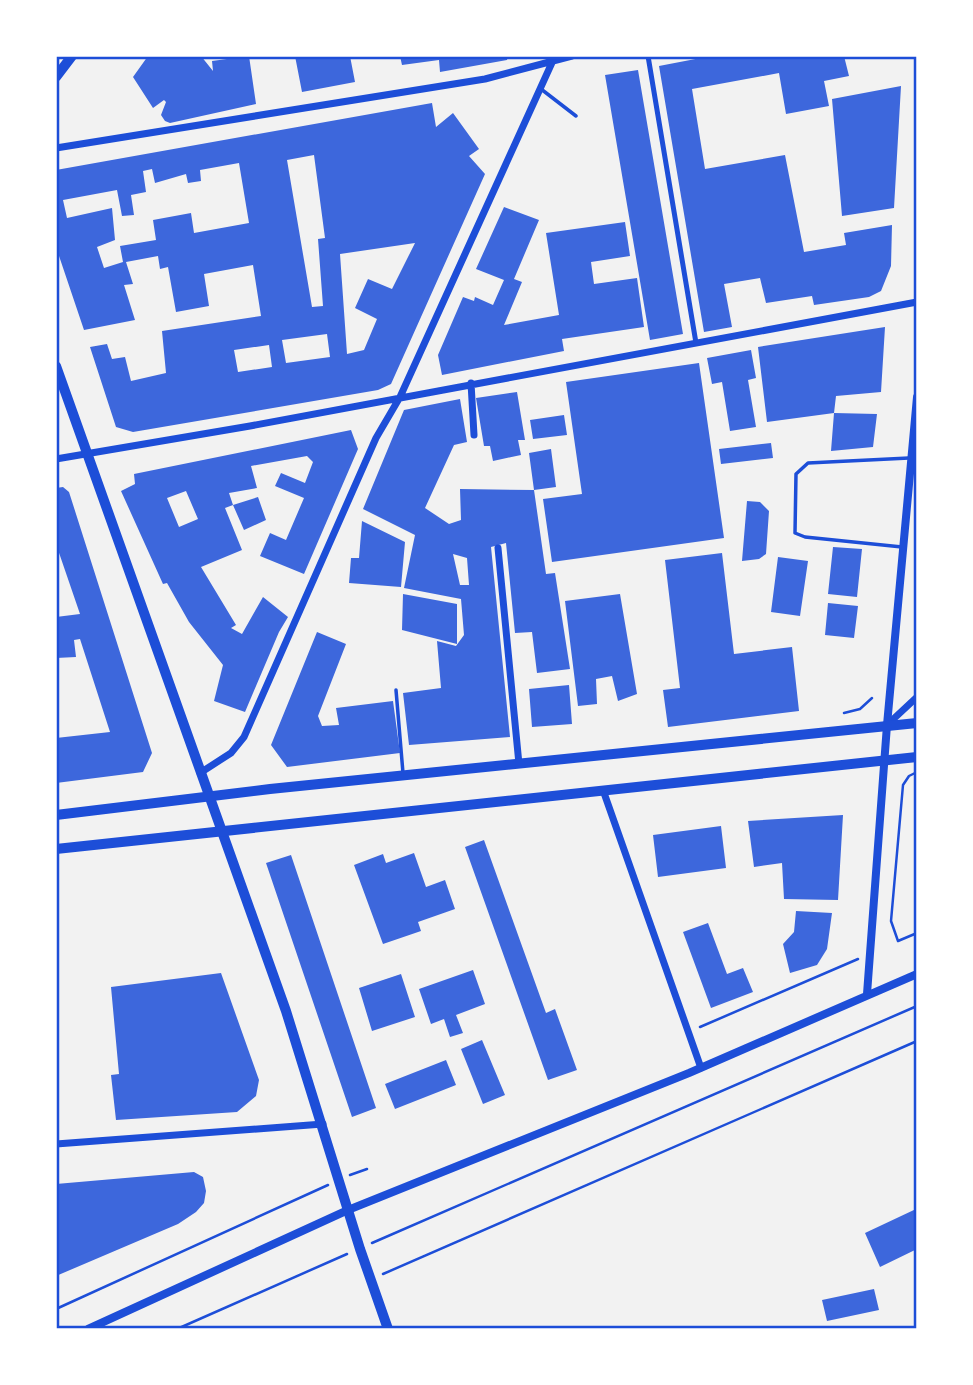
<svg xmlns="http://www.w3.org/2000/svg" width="973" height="1385" font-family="Literata,serif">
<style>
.building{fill:#3d67dc;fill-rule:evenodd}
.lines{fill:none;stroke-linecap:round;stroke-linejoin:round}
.path{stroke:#1d4ed8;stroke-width:2.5}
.service{stroke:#1d4ed8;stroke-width:3.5}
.pedestrian{stroke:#1d4ed8;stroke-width:5}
.minor{stroke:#1d4ed8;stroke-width:7}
.tertiary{stroke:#1d4ed8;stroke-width:8}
.secondary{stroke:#1d4ed8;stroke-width:10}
.primary{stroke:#1d4ed8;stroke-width:10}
.neatline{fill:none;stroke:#1d4ed8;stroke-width:2.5}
</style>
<rect width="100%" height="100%" fill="#f2f2f2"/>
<!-- building -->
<path class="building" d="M148,56H201L213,71L212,61L249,56L256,104L170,123L165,121L161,115L166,102L164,100L153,108L133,77Z
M295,56H350L355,82L302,92Z
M400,56H508L507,60L440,72L439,60L402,65Z
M711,56H844L849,76L824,81L829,106L786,114L779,73L692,89L705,169L785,155L804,252L846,245L844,233L892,225L891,266L881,291L869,297L814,305L812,296L766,303L760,278L724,284L732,327L704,332L659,66Z
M638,70L683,334L650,340L605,75Z
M901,86L894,208L842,216L832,99Z
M432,103L436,127L453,113L479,149L469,156L485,174L391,384L378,390L133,432L116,427L90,347L107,344L112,359L125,357L131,381L166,373L162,331L261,316L253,265L204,274L209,306L176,312L168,267L160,269L158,256L126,262L133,284L124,285L135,320L84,330L56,247V170ZM314,155L325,238L318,239L323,306L312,307L287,160ZM239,163L249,223L194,233L191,213L153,220L156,240L120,246L123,262L104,268L97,247L115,240L112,208L67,218L63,200L117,190L122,216L134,215L131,195L146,192L143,171L152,169L155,183L186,174L188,183L201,181L200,170ZM415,243L392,289L368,279L355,308L377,319L364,350L347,354L340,254ZM327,334L330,357L286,363L282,340ZM269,345L272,367L238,372L234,350Z
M504,207L539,220L514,279L522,282L504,325L559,315L546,233L625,222L630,256L591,262L594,284L637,278L644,327L562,339L564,351L442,375L438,355L463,297L474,301L475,297L493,305L504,280L476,269Z
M885,327L881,392L836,396L834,413L767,422L758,347Z
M751,350L756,378L748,380L756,427L730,431L722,382L712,384L707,358Z
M699,363L724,538L552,562L543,499L582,494L566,382Z
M517,392L525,440H518L521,455L493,461L490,446H484L476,398Z
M460,399L467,442L454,445L425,508L449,524L461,520L460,489L534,490L546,574L555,573L570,669L537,673L532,632L515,633L506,543L491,547L510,737L409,745L403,693L441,688L437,641L456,646L464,635L461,599L404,588L415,535L363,509L404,410ZM453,554L467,558L469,585H460Z
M834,413L877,414L873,447L831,451Z
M564,415L567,435L533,439L530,420Z
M351,430L358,449L304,574L260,556L270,533L286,540L304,498L275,486L281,473L305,483L313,462L307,456L251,466L257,488L229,493L233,505L225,508L242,550L201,567L236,625L231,628L242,634L263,597L288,617L279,632L245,712L214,701L223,665L189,622L167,583L163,584L121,491L135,484L134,474ZM186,491L198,519L179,527L167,498Z
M771,443L773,458L721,464L719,449Z
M551,449L556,487L534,490L529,453Z
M63,487L69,492L152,753L143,772L56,783V738L110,732L80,639L74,640L76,657L56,658V617L80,614L56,544V488Z
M258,497L266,520L244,530L233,505Z
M747,501L760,502L769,511L766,554L759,559L742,561Z
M362,521L405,542L401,587L349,583L351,558H359Z
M833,547L862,549L857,597L828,594Z
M722,553L734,654L792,647L799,711L668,727L663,690L680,688L665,560Z
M778,557L808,561L800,616L771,612Z
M403,594L457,604V644L402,630Z
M620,594L637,694L618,701L612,676L596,679L597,704L578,706L565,601Z
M828,603L858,606L854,638L825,635Z
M317,632L346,644L318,716L322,726L339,725L336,708L393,701L400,753L287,767L271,745Z
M569,685L572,724L532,727L529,689Z
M843,815L838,900L784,899L782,863L754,867L748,821Z
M721,826L726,868L658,877L653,835Z
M484,840L546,1013L555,1009L577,1070L548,1080L465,847Z
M414,853L426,887L445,880L455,909L418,922L421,931L383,944L354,865L383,854L386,863Z
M291,855L376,1108L352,1117L266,863Z
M796,911L832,913L827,949L817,965L790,973L783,944L794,932Z
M708,923L727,974L743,968L753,992L711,1008L683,932Z
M473,970L485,1004L456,1015L463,1033L450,1037L444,1019L431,1024L419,989Z
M221,973L259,1080L256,1096L237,1112L116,1120L111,1075L119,1074L111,987Z
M401,974L415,1017L372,1031L359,988Z
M482,1040L505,1095L483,1104L461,1049Z
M446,1060L456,1085L395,1109L385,1084Z
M194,1172L203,1177L206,1191L204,1203L196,1212L178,1224L56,1276V1184Z
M916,1209L917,1249L880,1267L865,1233Z
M874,1289L879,1310L827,1321L822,1300Z"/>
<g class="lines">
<!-- path -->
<path class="path" d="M844,713L860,709L872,698
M917,772L909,776L903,785L891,921L898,941L917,933
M700,1027L858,959
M350,1175L367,1169
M372,1243L917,1006
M383,1274L917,1041
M56,1309L328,1185
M177,1329L347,1254"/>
<!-- service -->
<path class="service" d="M541,89L576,116
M902,547L805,537L795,533L796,474L808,463L909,458
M396,690L403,773"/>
<!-- pedestrian -->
<path class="pedestrian" d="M648,56L696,343"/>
<!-- minor -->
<path class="minor" d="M56,148L485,79L572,56
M471,383L474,435
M56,459L250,426L917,302
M498,548L519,764
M887,725L917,697
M200,773L231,753L244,737L376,438L400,397L555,56
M603,790L701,1068
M56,1144L323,1124"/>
<!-- tertiary -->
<path class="tertiary" d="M867,994L887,725L917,397
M88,1329L348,1210L689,1073L917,974"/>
<!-- secondary -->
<path class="secondary" d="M56,77L72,56
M56,366L286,1011L360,1249L388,1329"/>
<!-- primary -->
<path class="primary" d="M56,815L270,789L917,723
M56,849L917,757"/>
</g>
<!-- border -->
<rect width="973" height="1385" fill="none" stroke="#ffffff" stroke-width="116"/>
<rect x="58" y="58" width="857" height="1269" class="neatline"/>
</svg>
